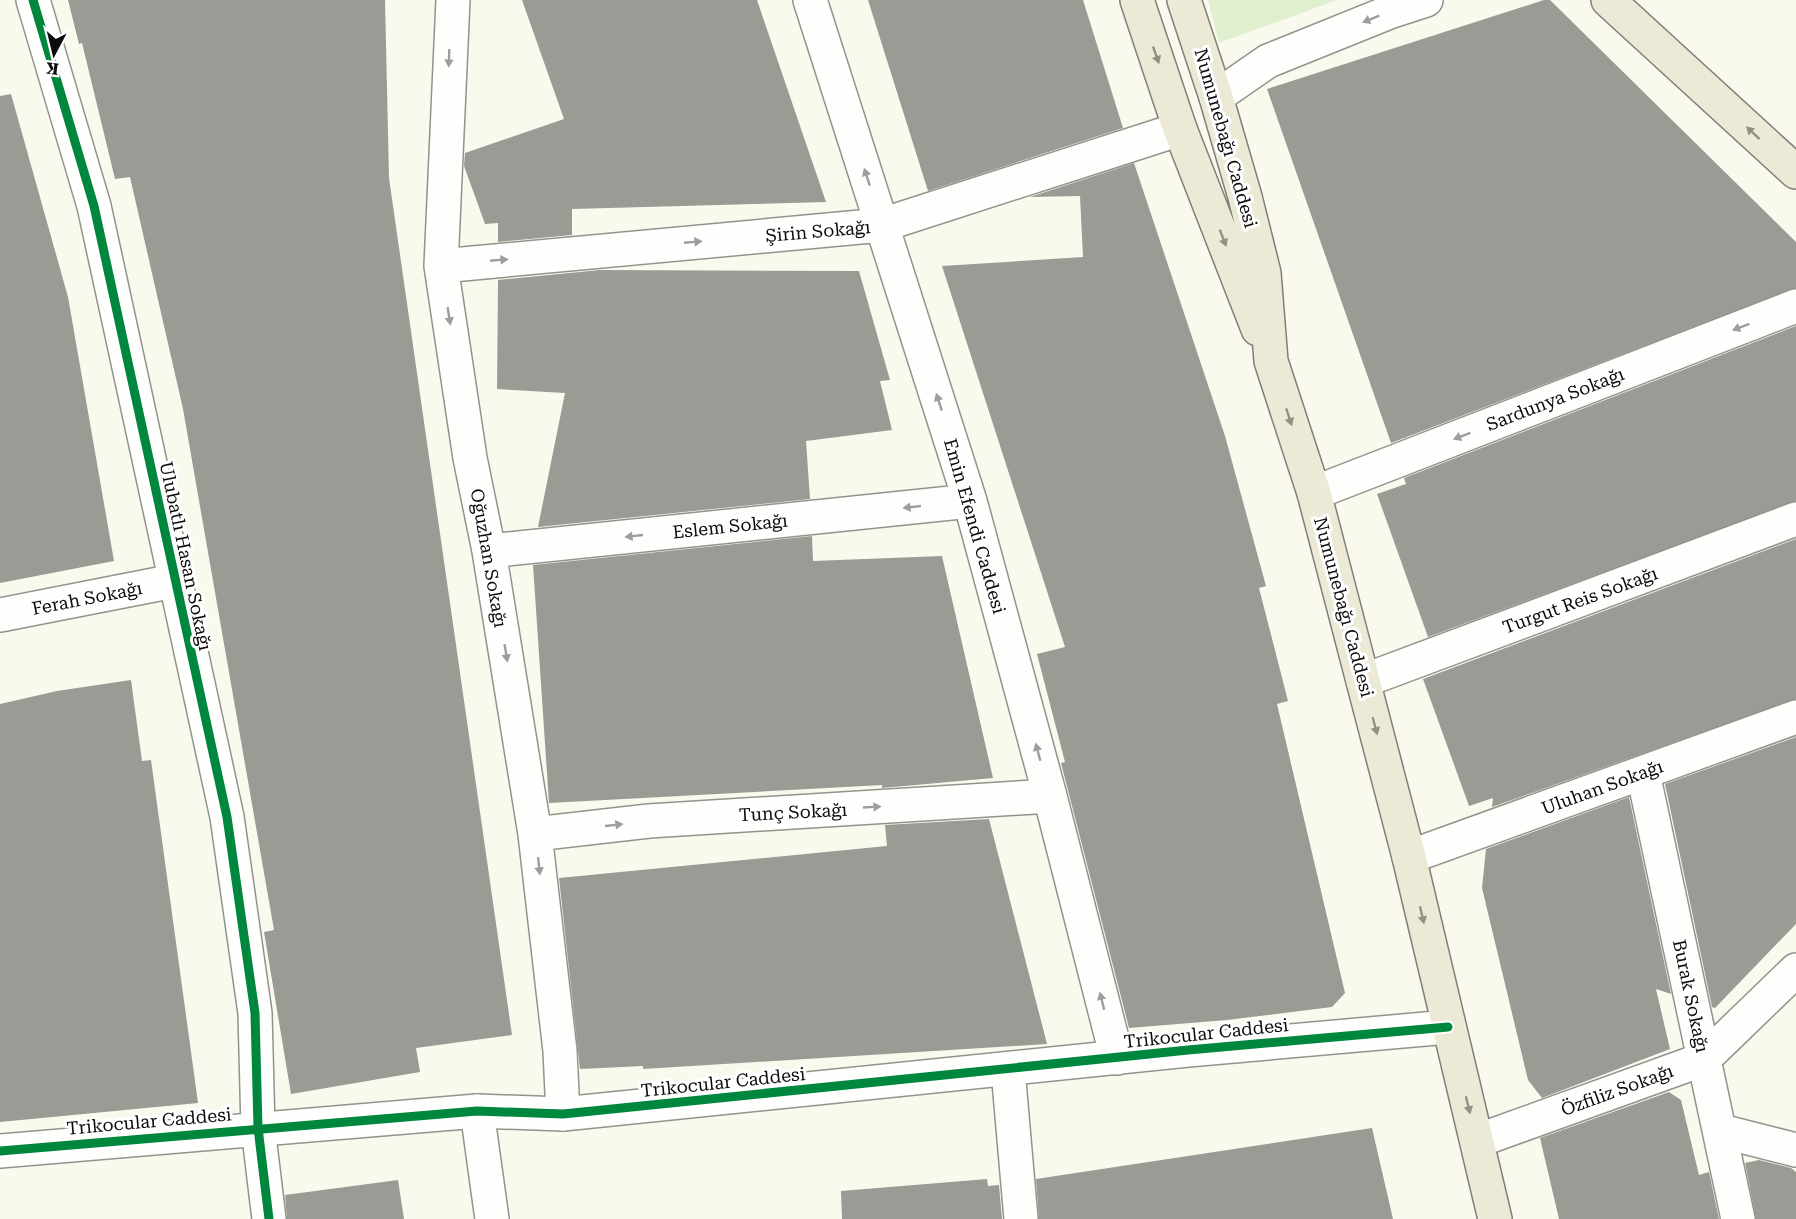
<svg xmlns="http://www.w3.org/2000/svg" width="1796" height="1219" font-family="'Roboto Serif',serif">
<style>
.green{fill:#e0f0ce}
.building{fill:#9c9a94}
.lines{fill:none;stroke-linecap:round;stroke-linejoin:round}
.minor-casing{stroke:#93928d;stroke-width:36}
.tertiary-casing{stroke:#93928d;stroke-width:36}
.primary-casing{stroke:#807f7a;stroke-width:36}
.minor{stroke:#fefefc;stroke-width:33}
.tertiary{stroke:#fefefc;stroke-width:33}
.primary{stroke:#ece9d7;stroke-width:33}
.cycleway-casing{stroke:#fff;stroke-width:13}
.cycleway{stroke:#00873e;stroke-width:9}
.oneway{fill:#9d9d9c}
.oneway2{fill:#929085}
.labels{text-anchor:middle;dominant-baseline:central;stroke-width:6;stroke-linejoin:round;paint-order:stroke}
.street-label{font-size:18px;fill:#0b0b0b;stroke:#fff}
</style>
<rect width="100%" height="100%" fill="#faf9ee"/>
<!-- green -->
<path class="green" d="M1208,0H1337L1219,43Z"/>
<!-- building -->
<path class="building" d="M68,0H385L389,178L512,1035L416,1048L420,1072L291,1094L264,932L274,930L183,409L130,177L115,179L82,43L79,44Z
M522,0H757L826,202L572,209V235L498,242V223L485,224L464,166L465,153L564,119Z
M868,0H1083L1123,128L928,191Z
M1544,0H1550L1796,242V288L1391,443L1267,89Z
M11,94L68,297L114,561L0,583V96Z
M1134,163L1225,436L1266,586L1259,588L1288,701L1277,704L1345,993L1332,1007L1227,1020L1129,1028L1061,763L1065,762L1037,654L1065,647L942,266L1083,257L1080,196L1030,197Z
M600,270L859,271L890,380L880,381L892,430L806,441L810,499L538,527L565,393L497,389L498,280Z
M1796,326V501L1428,637L1377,494L1406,484L1404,478Z
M812,536L813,561L942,556L993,778L882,788V785L549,803L533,565Z
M1796,539V699L1492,807L1493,798L1469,806L1423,679Z
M131,680L142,761L151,760L198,1103L0,1122V704L57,691Z
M1796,737V924L1715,1008L1712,1007L1665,784Z
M1629,797L1671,994L1656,989L1670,1049L1542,1098L1528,1080L1482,888L1486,849Z
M989,819L1047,1044L643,1069V1066L580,1069L559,878L887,846L885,825Z
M1669,1092L1681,1100L1699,1175L1709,1172L1719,1219H1559L1540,1138Z
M1372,1128L1393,1219H1039L1036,1179Z
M1759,1160L1791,1168L1796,1172V1219H1756L1745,1163Z
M987,1179L988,1186L999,1185L1002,1219H842L841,1191Z
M398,1180L404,1219H287L285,1195Z"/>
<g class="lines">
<defs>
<path id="minor" d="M33,0L94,206L227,817L255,1013L258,1128L269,1219
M453,0L441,266L470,458L489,551L535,834L560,1051L563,1114
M810,0L970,501L1050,796L1117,1058
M1216,97L1268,61L1392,11L1426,0
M441,266L882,225L1180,129
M1314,493L1796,306
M489,551L970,501
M0,615L174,581
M1363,681L1796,519
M1643,773L1738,1219
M535,834L649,821L1050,796
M1409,857L1796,717
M1008,1070L1021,1219
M477,1111L492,1219
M1721,1131L1796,1150
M1477,1141L1704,1059L1796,970"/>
<path id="tertiary" d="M0,1151L477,1111L563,1114L1188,1050L1448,1027"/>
<path id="primary" d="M1137,0L1180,129L1258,329
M1184,0L1216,97L1245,197L1264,273L1271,361L1314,493L1363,681L1409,857L1495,1219
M1608,0L1796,172"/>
</defs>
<!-- minor casing -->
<use href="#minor" class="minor-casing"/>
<!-- tertiary casing -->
<use href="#tertiary" class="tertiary-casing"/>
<!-- primary casing -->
<use href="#primary" class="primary-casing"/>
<!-- minor -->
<use href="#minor" class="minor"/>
<!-- tertiary -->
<use href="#tertiary" class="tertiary"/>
<!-- primary -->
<use href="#primary" class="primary"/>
<defs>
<path id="cycleway" d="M33,0L94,206L227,817L255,1013L258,1128L269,1219
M0,1151L477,1111L563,1114L1188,1050L1448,1027"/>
</defs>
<!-- cycleway casing -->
<use href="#cycleway" class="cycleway-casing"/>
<!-- cycleway -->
<use href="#cycleway" class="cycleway"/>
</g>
<!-- one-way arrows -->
<defs><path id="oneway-solid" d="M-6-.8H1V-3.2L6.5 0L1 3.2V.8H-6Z" transform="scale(1.5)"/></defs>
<g class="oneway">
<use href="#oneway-solid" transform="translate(1371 19) rotate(158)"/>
<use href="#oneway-solid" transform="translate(449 58) rotate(92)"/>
<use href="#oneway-solid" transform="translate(867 177) rotate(-108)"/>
<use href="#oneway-solid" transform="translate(693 242) rotate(-5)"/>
<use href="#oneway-solid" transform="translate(499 260) rotate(-5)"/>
<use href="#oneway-solid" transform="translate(449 316) rotate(81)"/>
<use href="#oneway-solid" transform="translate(1741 327) rotate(159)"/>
<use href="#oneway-solid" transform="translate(939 402) rotate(-108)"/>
<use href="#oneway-solid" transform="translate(1462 436) rotate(159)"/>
<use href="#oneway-solid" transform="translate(912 507) rotate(174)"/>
<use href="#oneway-solid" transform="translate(634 536) rotate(174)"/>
<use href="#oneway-solid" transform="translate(506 653) rotate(81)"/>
<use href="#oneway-solid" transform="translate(1038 752) rotate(-105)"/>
<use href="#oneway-solid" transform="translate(872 807) rotate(-3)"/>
<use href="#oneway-solid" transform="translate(614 825) rotate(-6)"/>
<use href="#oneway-solid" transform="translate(539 866) rotate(84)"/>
<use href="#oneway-solid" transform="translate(1102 1001) rotate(-104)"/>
</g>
<g class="oneway2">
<use href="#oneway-solid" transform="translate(1156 55) rotate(71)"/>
<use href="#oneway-solid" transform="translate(1753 133) rotate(-137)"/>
<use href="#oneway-solid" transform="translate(1223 238) rotate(69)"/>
<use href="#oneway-solid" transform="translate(1289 417) rotate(72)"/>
<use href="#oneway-solid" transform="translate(1375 726) rotate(75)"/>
<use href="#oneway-solid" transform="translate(1422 915) rotate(77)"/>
<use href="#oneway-solid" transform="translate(1468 1105) rotate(76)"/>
</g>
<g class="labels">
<!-- street labels -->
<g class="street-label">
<text transform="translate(1226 138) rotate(74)">Numunebağı Caddesi</text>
<text transform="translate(818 231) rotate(-5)">Şirin Sokağı</text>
<text transform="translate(1555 399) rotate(-21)">Sardunya Sokağı</text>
<text transform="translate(730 526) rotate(-6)">Eslem Sokağı</text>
<text transform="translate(975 526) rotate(74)">Emin Efendi Caddesi</text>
<text transform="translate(186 556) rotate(78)">Ulubatlı Hasan Sokağı</text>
<text transform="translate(489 558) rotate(80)">Oğuzhan Sokağı</text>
<text transform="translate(87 598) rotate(-11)">Ferah Sokağı</text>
<text transform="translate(1580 600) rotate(-20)">Turgut Reis Sokağı</text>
<text transform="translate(1344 607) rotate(75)">Numunebağı Caddesi</text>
<text transform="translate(1602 787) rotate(-20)">Uluhan Sokağı</text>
<text transform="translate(793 812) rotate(-3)">Tunç Sokağı</text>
<text transform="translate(1691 996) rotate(78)">Burak Sokağı</text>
<text transform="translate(1206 1033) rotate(-6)">Trikocular Caddesi</text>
<text transform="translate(723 1082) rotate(-6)">Trikocular Caddesi</text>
<text transform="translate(1617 1090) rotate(-20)">Özfiliz Sokağı</text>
<text transform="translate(149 1121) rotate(-5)">Trikocular Caddesi</text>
</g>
</g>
<!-- north arrow -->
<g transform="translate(54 54) rotate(187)" stroke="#ffffff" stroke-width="4.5" paint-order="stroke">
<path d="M0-4.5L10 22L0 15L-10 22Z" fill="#0b0b0b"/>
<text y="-9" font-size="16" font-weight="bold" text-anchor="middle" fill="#0b0b0b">K</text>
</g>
</svg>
